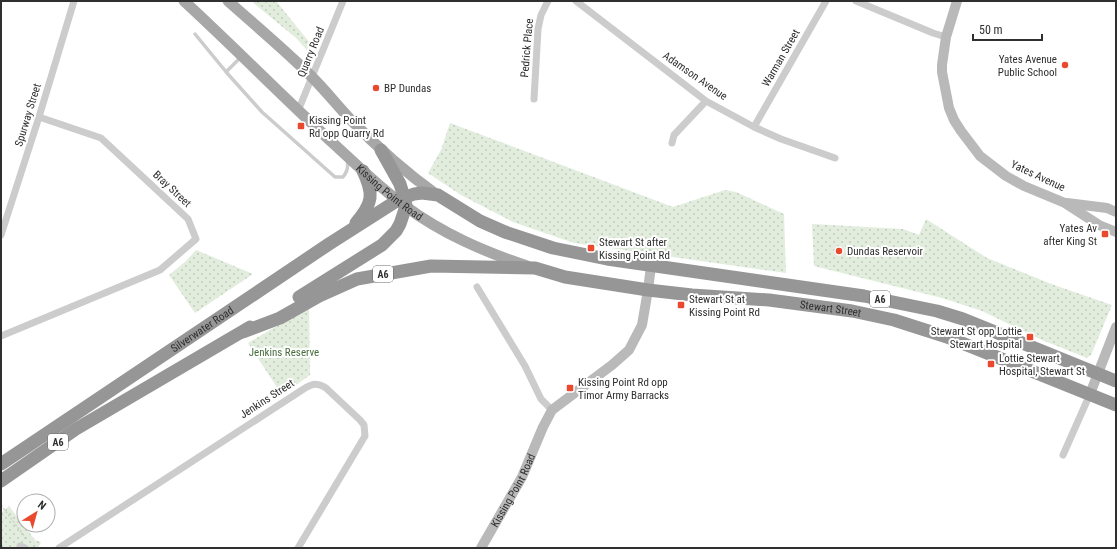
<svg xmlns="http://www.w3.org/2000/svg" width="1117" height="549" font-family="'Roboto Condensed',sans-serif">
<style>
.park{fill:url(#park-dots)}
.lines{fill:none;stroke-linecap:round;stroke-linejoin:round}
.path{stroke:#ccc;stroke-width:1.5;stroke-dasharray:2 2;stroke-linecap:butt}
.lane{stroke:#ccc;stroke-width:3.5}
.street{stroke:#ccc;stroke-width:7}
.secondary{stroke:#b9b9b9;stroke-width:10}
.primary{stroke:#a7a7a7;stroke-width:11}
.highway{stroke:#969696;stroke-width:13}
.poi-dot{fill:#ea492d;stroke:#fff;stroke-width:1.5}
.labels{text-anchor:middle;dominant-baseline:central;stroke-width:4;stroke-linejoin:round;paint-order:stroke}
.shield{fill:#fff;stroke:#6d6d6d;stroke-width:1}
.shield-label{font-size:10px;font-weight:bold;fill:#2f2f2f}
.street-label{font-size:11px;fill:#2f2f2f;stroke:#fff}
.poi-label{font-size:11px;fill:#2f2f2f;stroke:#fff;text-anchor:start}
.park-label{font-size:11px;fill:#476d3b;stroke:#fff}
</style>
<defs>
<pattern id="park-dots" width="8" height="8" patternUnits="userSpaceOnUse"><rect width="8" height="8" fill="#e2eddd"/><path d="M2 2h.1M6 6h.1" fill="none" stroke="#c2ccbe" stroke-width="1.8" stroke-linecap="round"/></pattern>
</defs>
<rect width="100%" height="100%" fill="#fff"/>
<!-- park -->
<path class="park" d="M251,1H276L310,43L307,50L296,38Z
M450,123L673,207L725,190L736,192L784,214L786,273L574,243L513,222L461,195L428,173L441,150Z
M926,219L987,258L1054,285L1112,305L1091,355L1087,358L1042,340L982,311L942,298L814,266L812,224L903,229L919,235Z
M196,250L253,274L195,313L169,275L186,261Z
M309,307L310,375L282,395L248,343Z
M9,506L35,540L41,542L38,548H1V513Z"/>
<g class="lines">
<!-- path -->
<path class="path" d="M1,505L25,537V541"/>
<!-- lane -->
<path class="lane" d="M195,34L227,73L262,112L335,177H343C347,172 349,167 347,160
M226,72L241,57"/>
<!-- street -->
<path class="street" d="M576,1L706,101L754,127L781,139L835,158
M856,1L933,33L946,37
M534,99L538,29L541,15L548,1
M298,111L343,1
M754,127L826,1
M672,143L674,135L706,101
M1,235L39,117L74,1
M477,287L525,366L541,399L552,410
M1,336L160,270L196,239L188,219L101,138L39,117
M1063,455L1090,394
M20,546L25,548
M59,548L299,392C310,385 314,381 326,388L360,420L364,425L365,436L298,548"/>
<!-- secondary -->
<g class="secondary">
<path d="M957,1L946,37L942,65V72L949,108L954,120L961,131L980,156L1006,176L1024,186L1065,203L1099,225L1116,232"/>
<path d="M1067,203L1107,208L1116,212"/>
<path d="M1090,394L1116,327"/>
<path id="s1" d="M481,548L522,477L543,427L552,410L612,365L629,350L642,325L648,290L651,266"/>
</g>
<!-- primary -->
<g class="primary">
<path id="s2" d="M184,1C235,48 284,98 335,145C358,166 380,188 405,206C443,234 483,251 527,266"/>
<path d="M228,1C256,26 285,50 311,76C325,90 337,105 350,119C377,147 405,172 437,195"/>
</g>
<!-- highway -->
<g class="highway">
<path d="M356,223C373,203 374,194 363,171"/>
<path d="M299,297L382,245L396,231L400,224L406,206L404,197L400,184L381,150"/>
<path id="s3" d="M243,332L280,318L319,296L357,279L431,266L535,268L565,277L648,290L692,295L769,300L852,311L894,320L947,337L1116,405"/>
<path id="s4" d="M1,464L329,244L398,200L414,194L422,193L438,195L480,221L505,232L553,248L607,259L864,296L937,311L963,319L1116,381"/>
<path d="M1,481L76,429L250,327"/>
</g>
</g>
<!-- markers -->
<g class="poi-dot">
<circle cx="1065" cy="65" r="4"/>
<circle cx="376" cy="88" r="4"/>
<rect x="297" y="122" width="8" height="8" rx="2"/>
<rect x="1101" y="230" width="8" height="8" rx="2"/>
<rect x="587" y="244" width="8" height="8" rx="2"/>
<circle cx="839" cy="251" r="4"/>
<rect x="677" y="301" width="8" height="8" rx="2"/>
<rect x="1026" y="333" width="8" height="8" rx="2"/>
<rect x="987" y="360" width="8" height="8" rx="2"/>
<rect x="566" y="384" width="8" height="8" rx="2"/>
</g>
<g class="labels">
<!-- shield labels -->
<g class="shield">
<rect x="373" y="266" width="20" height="16" rx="3"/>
<rect x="870" y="291" width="20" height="16" rx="3"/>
<rect x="48" y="434" width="20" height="16" rx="3"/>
</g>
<g class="shield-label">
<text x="383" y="274">A6</text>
<text x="880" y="299">A6</text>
<text x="58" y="442">A6</text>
</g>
<!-- street labels -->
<g class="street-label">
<text transform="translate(527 48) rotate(-85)">Pedrick Place</text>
<text transform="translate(311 52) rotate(-68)">Quarry Road</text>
<text transform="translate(781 58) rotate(-60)">Warman Street</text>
<text transform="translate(695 76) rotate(35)">Adamson Avenue</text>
<text transform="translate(28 115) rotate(-73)">Spurway Street</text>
<text transform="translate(1038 176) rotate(25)">Yates Avenue</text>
<text transform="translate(172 189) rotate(43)">Bray Street</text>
<text stroke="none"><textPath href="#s2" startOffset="281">Kissing Point Road</textPath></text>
<text stroke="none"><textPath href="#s3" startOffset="604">Stewart Street</textPath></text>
<text stroke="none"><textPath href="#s4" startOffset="242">Silverwater Road</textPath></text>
<text transform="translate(267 399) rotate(-33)">Jenkins Street</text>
<text stroke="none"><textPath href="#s1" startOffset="66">Kissing Point Road</textPath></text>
</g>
<!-- poi labels -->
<g class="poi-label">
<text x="1057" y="59" text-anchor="end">Yates Avenue<tspan x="1057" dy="13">Public School</tspan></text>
<text x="384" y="88">BP Dundas</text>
<text x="309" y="120">Kissing Point<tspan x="309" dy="13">Rd opp Quarry Rd</tspan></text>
<text x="1097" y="228" text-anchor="end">Yates Av<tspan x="1097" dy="13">after King St</tspan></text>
<text x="599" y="242">Stewart St after<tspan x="599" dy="13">Kissing Point Rd</tspan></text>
<text x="847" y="251">Dundas Reservoir</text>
<text x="689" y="299">Stewart St at<tspan x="689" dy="13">Kissing Point Rd</tspan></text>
<text x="1022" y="331" text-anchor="end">Stewart St opp Lottie<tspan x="1022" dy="13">Stewart Hospital</tspan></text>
<text x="999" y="358">Lottie Stewart<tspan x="999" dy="13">Hospital, Stewart St</tspan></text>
<text x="578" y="382">Kissing Point Rd opp<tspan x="578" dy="13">Timor Army Barracks</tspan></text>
</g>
<!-- park labels -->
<g class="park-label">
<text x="284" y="352">Jenkins Reserve</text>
</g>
</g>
<!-- border -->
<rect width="1117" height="549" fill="none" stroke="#2f2f2f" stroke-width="4"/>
<!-- north arrow -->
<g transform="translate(36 513) rotate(37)"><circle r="19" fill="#ffffff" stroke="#acacac"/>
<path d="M0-3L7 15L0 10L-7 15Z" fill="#ea492d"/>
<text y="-6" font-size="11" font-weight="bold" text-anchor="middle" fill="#2f2f2f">N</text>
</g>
<!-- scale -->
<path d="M973 34v6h69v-6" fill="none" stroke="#2f2f2f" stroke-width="2"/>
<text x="979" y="34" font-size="12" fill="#2f2f2f" stroke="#ffffff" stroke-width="3" paint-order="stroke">50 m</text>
</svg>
